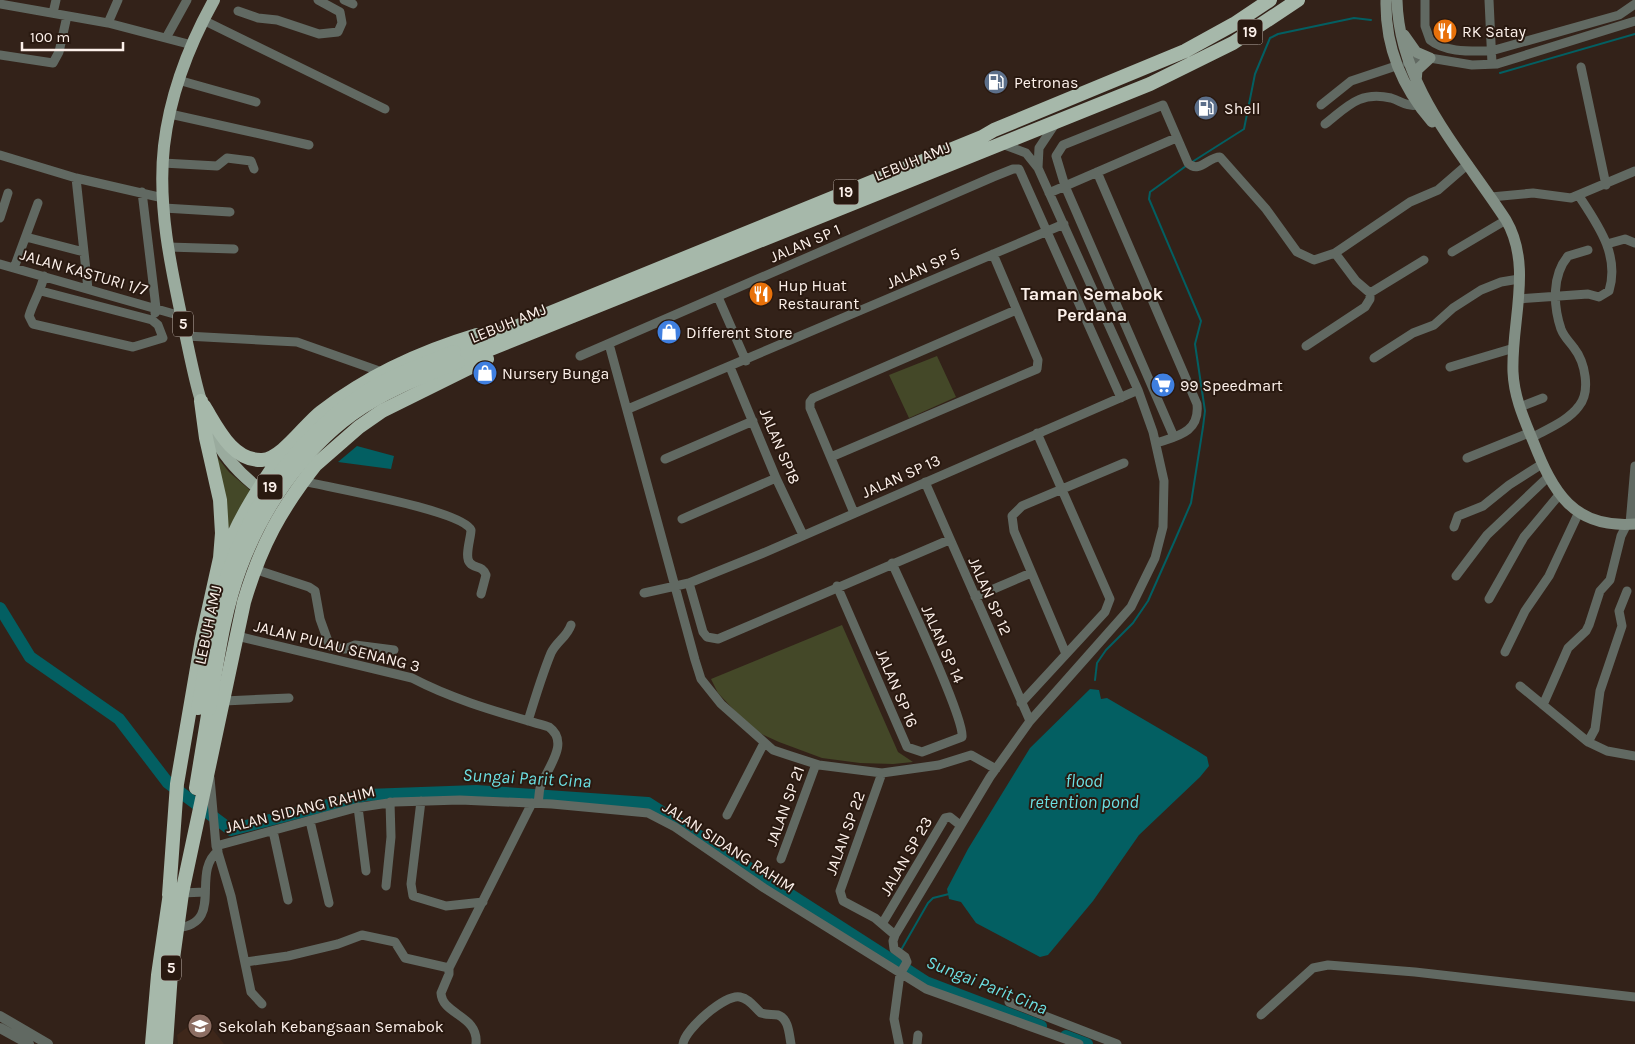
<svg xmlns="http://www.w3.org/2000/svg" width="1635" height="1044" font-family="Karla,sans-serif">
<style>
.built{fill:#3e271a}
.green{fill:#444828}
.water{fill:#035f62}
.lines{fill:none;stroke-linecap:round;stroke-linejoin:round}
.stream{stroke:#035f62;stroke-width:2}
.river{stroke:#035f62;stroke-width:12}
.minor{stroke:#616962;stroke-width:9}
.tertiary{stroke:#616962;stroke-width:10}
.secondary{stroke:#818e84;stroke-width:11}
.primary{stroke:#9aab9e;stroke-width:12}
.trunk{stroke:#a6b8aa;stroke-width:14}
.trunk-bridge{stroke:#a6b8aa;stroke-width:14}
.labels{text-anchor:middle;dominant-baseline:central;stroke-width:4;stroke-linejoin:round;paint-order:stroke}
.shield{fill:#291910;stroke:#bdb0a9;stroke-width:1}
.shield-label{font-size:15px;font-weight:bold;fill:#fcf0ea}
.poi-label{font-size:16px;fill:#fcf0ea;stroke:#291910;text-anchor:start}
.street-label{font-size:16px;fill:#fcf0ea;stroke:#291910}
.neighbourhood-label{font-size:18px;font-weight:bold;fill:#fcf0ea;stroke:#291910}
.water-label{font-size:18px;font-style:italic;fill:#6cdfe2;stroke:#291910}
</style>
<rect width="100%" height="100%" fill="#332219"/>
<!-- built -->
<path class="built" d="M202,1016L224,1044H178L177,1035Z"/>
<!-- green -->
<path class="green" d="M937,356L956,397L909,418L889,375Z
M210,448L229,472L251,491L226,533Z
M842,625L898,752L913,762L893,764L860,763L822,758L779,742L753,730L718,693L711,679Z"/>
<!-- water -->
<path class="water" d="M357,446L394,456L391,469L338,462Z
M1090,689L1099,690L1101,699L1107,698L1196,750L1207,757L1209,766L1200,777L1139,835L1093,901L1048,955L1040,957L976,923L961,902L949,899L947,889L968,849L1030,748Z"/>
<g class="lines">
<!-- stream -->
<path class="stream" d="M1500,73L1635,34
M1192,162L1244,129L1255,74L1270,38L1278,34L1354,18L1371,20
M1095,680L1097,663L1106,650L1133,623L1148,601L1175,540L1191,503L1203,427L1205,411L1195,344L1201,321L1149,199L1150,192L1186,166
M901,950L928,903L933,898L949,894"/>
<!-- river -->
<path class="river" d="M0,608L30,657L119,719L168,783L231,830L367,795L476,791L648,803L926,982L1041,1026
M1066,1036L1087,1044"/>
<!-- minor -->
<path class="minor" d="M344,0L353,4
M1425,0V26L1430,40C1446,53 1472,51 1491,51L1619,15L1635,4
M1489,0L1492,64
M0,4L108,23L192,45
M238,11L258,18L277,20L319,34L338,32L342,23L340,12L318,0
M53,13L56,0
M203,20L385,109
M108,23L118,0
M166,38L187,0
M0,55L53,63L59,52L67,16
M1407,63L1430,58L1472,65L1497,64L1635,21
M1581,67L1606,185
M178,80L256,102
M1321,105L1351,81L1396,66
M170,114L309,145
M1325,124C1348,106 1359,91 1391,98C1401,101 1407,107 1417,105
M0,155L76,178L163,198
M163,163L217,166L227,158L251,161L254,169
M1038,168L1039,148L1055,124
M1097,172L1197,404C1200,432 1178,436 1157,443
M76,178L88,289
M142,192L156,308L155,313
M1049,193L1176,138
M1491,197L1533,193L1571,198L1635,171
M164,208L230,212
M0,218L8,193
M26,237L84,252
M1607,244L1625,239L1635,243
M168,247L234,249
M1452,252L1506,220
M1335,253L1356,281L1370,293L1424,260
M0,264L181,316
M14,268L38,203
M41,291L152,320L158,325L163,338L133,347L33,324L29,316C33,302 41,291 44,276
M718,297L746,361
M1518,299L1588,294L1599,297L1609,291C1620,255 1598,225 1579,196
M186,336L297,342L382,372
M609,344L695,660L701,679L721,704L773,750L788,755L819,765L882,773L939,765L971,755L996,769
M1306,346L1365,307L1370,299V293
M580,356L993,177L1013,169H1019L1121,398
M1374,358L1413,333L1434,325L1453,308L1481,290L1501,282L1519,279
M730,367L776,478L803,535
M1450,367L1514,348
M1520,407L1543,398
M628,409L1064,224
M1174,437L1065,186L1056,156L1063,145L1163,105L1188,163C1199,174 1208,157 1220,157L1266,209L1297,252L1314,260L1335,253L1410,202L1438,190L1468,164
M1531,438C1547,429 1568,421 1579,406C1591,391 1585,362 1574,348C1569,341 1564,337 1561,329C1553,305 1552,275 1568,256L1588,250
M831,457L1037,369L1038,360L993,254
M1467,458L1529,433
M665,459L753,421
M303,481C330,488 462,510 471,530C471,538 464,557 470,563C475,569 482,565 486,575L481,594
M925,482L1030,721
M854,513L810,408V402L813,398L1016,310
M682,519L776,478
M1630,524L1635,466
M1454,527L1458,516L1483,506L1509,485L1542,464
M254,569L309,587L315,591L320,619L329,644L332,647L345,649L355,645L394,650
M1456,576L1487,535L1548,477
M689,583L703,632L707,637L718,639L949,540
M837,586L907,747L922,752L962,737C965,719 904,590 892,563
M644,593L689,583L761,554L1138,390
M975,597L1031,573
M1489,599L1524,537L1559,495
M237,636L412,678C456,701 502,713 549,727C571,743 546,769 540,788C539,792 539,798 538,803
M1505,652L1525,611L1549,576L1579,512
M1066,654L1014,531L1012,516L1022,506L1124,463
M1520,686L1588,742L1607,751L1635,756
M224,701L289,698
M1021,703L1105,612L1110,599L1037,433
M1543,705L1568,648L1586,631L1589,625L1600,591L1610,580L1621,536L1627,524
M528,721C535,698 542,675 551,653C557,641 567,637 571,625
M1588,742L1595,729L1600,691L1622,626L1619,611L1627,591
M882,773L840,891L843,901L875,918L895,935
M210,778L216,846L231,896L251,992L262,1004
M421,801L411,884L413,896L446,906L483,902
M358,807L366,871
M727,815L764,743
M310,821L329,903
M273,831L288,900
M216,846L355,808L395,802L460,800L552,804L648,813L675,827L764,888L926,989L1079,1044
M781,859L816,764
M386,886L391,837L390,802
M182,893L205,892
M882,924L945,818L950,817L960,825
M176,928C226,924 190,873 218,851
M246,962L288,956L338,944L362,935L395,942L405,958L449,968
M1009,1002L1117,1044
M1261,1015L1313,968L1328,965L1415,972L1635,997
M476,1044C479,1015 442,1015 441,993L449,974V968L532,803
M683,1044C685,1029 725,994 740,997C750,999 754,1007 761,1013C767,1015 772,1014 778,1015C789,1019 789,1034 791,1044
M899,1044L894,1019L900,974L907,962L905,957L894,949L893,941L895,935L990,777L1030,721L1131,607L1155,558L1163,527L1164,481L1153,432L1138,390L1038,168L1026,153L1002,144
M917,1044L918,1035"/>
<!-- tertiary -->
<path class="tertiary" d="M0,1016L48,1044
M0,1028L29,1044"/>
<!-- secondary -->
<path class="secondary" d="M1386,0C1385,47 1401,86 1432,122
M1397,0C1399,86 1461,151 1506,220C1533,266 1511,322 1513,372C1514,397 1524,419 1533,441C1553,492 1573,529 1635,524
M1404,35L1416,52L1430,58
M1416,82L1417,70L1430,58"/>
<!-- primary -->
<path class="primary" d="M214,0C189,45 170,94 164,146C157,208 172,273 185,333C193,370 200,409 217,442C228,462 248,481 266,494"/>
<!-- trunk -->
<path class="trunk" d="M454,352L982,137L994,130L1185,51L1234,24L1270,0
M458,362L1150,84L1233,43L1298,0
M204,406C217,427 232,461 262,460C282,459 305,424 321,412C368,376 420,352 477,335
M312,468L359,427L382,411L487,359
M224,558C238,519 260,486 283,453
M196,788L209,709
M182,893L244,602C261,545 280,510 317,463
M169,895L177,784L202,639L220,558L222,533L220,500L206,438L201,401
M152,1044L158,975L171,886
M166,1044L171,973L183,886"/>
<!-- trunk-bridge -->
<path class="trunk-bridge" d="M198,708C205,671 211,633 221,596C245,510 297,434 374,387C399,372 428,363 454,352
M209,709C217,663 223,613 240,568C262,509 301,451 352,414C384,391 421,377 458,362"/>
</g>
<!-- icons -->
<defs>
<symbol id="restaurant-disc" viewBox="-11 -11 22 22"><circle r="9.5" fill="#e8710a" stroke="#291910"/><path d="M-5-6h1v4h1v-4h1v4h1v-4h1v5L-1.5 .5V6h-2V.5L-5-1ZM5-6V6H3V1.5H1.5Q1.5-4 5-6Z" fill="#fff"/></symbol>
<symbol id="fuel-disc" viewBox="-11 -11 22 22"><circle r="9.5" fill="#5c6f8a" stroke="#291910"/><path d="M-5.5-6h7V0h2V4h1.3V-2.5L3-4.5l.8-.8L6-3V5H2.5V1h-1V6h-7ZM-4.2-4.7v3.2H.2V-4.7Z" fill="#fff"/></symbol>
<symbol id="shop-disc" viewBox="-11 -11 22 22"><circle r="9.5" fill="#3f7fe0" stroke="#291910"/><path d="M-5-2.5h2.3a2.7 3.5 0 0 1 5.4 0H5L5.5 6h-11ZM-1.5-2.5h3a1.5 2.3 0 0 0-3 0Z" fill="#fff"/></symbol>
<symbol id="supermarket-disc" viewBox="-11 -11 22 22"><circle r="9.5" fill="#3f7fe0" stroke="#291910"/><path d="M-6-5.5h2.5l.6 2H6L4.5 2H-2.5L-4.4-4H-6ZM-1.5 3.2a1.3 1.3 0 1 0 .1 0ZM3 3.2a1.3 1.3 0 1 0 .1 0Z" fill="#fff"/></symbol>
<symbol id="school-disc" viewBox="-11 -11 22 22"><circle r="9.5" fill="#8d6e63" stroke="#291910"/><path d="M0-5L7-2L0 1L-7-2ZM-4 1L0 2.5L4 1V4Q0 6-4 4Z" fill="#fff"/></symbol>
</defs>
<g fill-rule="evenodd">
<use href="#restaurant-disc" x="1431" y="17" width="28" height="28"/>
<use href="#fuel-disc" x="982" y="68" width="28" height="28"/>
<use href="#fuel-disc" x="1192" y="94" width="28" height="28"/>
<use href="#restaurant-disc" x="747" y="280" width="28" height="28"/>
<use href="#shop-disc" x="655" y="318" width="28" height="28"/>
<use href="#shop-disc" x="471" y="359" width="28" height="28"/>
<use href="#supermarket-disc" x="1149" y="371" width="28" height="28"/>
<use href="#school-disc" x="186" y="1012" width="28" height="28"/>
</g>
<g class="labels">
<!-- shield labels -->
<g class="shield">
<rect x="1237.5" y="19.5" width="25" height="25" rx="4"/>
<rect x="833.5" y="179.5" width="25" height="25" rx="4"/>
<rect x="173" y="311.5" width="20" height="25" rx="4"/>
<rect x="257.5" y="474.5" width="25" height="25" rx="4"/>
<rect x="161" y="955.5" width="20" height="25" rx="4"/>
</g>
<g class="shield-label">
<text x="1250" y="32">19</text>
<text x="846" y="192">19</text>
<text x="183" y="324">5</text>
<text x="270" y="487">19</text>
<text x="171" y="968">5</text>
</g>
<!-- poi labels -->
<g class="poi-label">
<text x="1462" y="31">RK Satay</text>
<text x="1014" y="82">Petronas</text>
<text x="1224" y="108">Shell</text>
<text x="778" y="285">Hup Huat<tspan x="778" dy="18">Restaurant</tspan></text>
<text x="686" y="332">Different Store</text>
<text x="502" y="373">Nursery Bunga</text>
<text x="1180" y="385">99 Speedmart</text>
<text x="218" y="1026">Sekolah Kebangsaan Semabok</text>
</g>
<!-- street labels -->
<g class="street-label">
<text transform="translate(912 161) rotate(-22)">LEBUH AMJ</text>
<text transform="translate(805 243) rotate(-23)">JALAN SP 1</text>
<text transform="translate(923 268) rotate(-24)">JALAN SP 5</text>
<text transform="translate(84 272) rotate(16)">JALAN KASTURI 1/7</text>
<text transform="translate(508 323) rotate(-22)">LEBUH AMJ</text>
<text transform="translate(780 446) rotate(67)">JALAN SP18</text>
<text transform="translate(901 476) rotate(-24)">JALAN SP 13</text>
<text transform="translate(990 596) rotate(66)">JALAN SP 12</text>
<text transform="translate(208 625) rotate(-78)">LEBUH AMJ</text>
<text transform="translate(943 644) rotate(66)">JALAN SP 14</text>
<text transform="translate(337 646) rotate(14)">JALAN PULAU SENANG 3</text>
<text transform="translate(897 688) rotate(67)">JALAN SP 16</text>
<text transform="translate(785 806) rotate(-70)">JALAN SP 21</text>
<text transform="translate(300 809) rotate(-14)">JALAN SIDANG RAHIM</text>
<text transform="translate(845 833) rotate(-70)">JALAN SP 22</text>
<text transform="translate(729 847) rotate(33)">JALAN SIDANG RAHIM</text>
<text transform="translate(906 856) rotate(-60)">JALAN SP 23</text>
</g>
<!-- neighbourhood labels -->
<g class="neighbourhood-label">
<text x="1092" y="294">Taman Semabok<tspan x="1092" dy="21">Perdana</tspan></text>
</g>
<!-- water labels -->
<g class="water-label">
<text transform="translate(527 778) rotate(3)">Sungai Parit Cina</text>
<text x="1084" y="781">flood<tspan x="1084" dy="21">retention pond</tspan></text>
<text transform="translate(987 985) rotate(22)">Sungai Parit Cina</text>
</g>
</g>
<!-- scale -->
<path d="M22 42v8h101v-8" fill="none" stroke="#fcf0ea" stroke-width="2.5"/>
<text x="30" y="42" font-size="15" fill="#fcf0ea" stroke="#291910" stroke-width="4" paint-order="stroke">100 m</text>
</svg>
